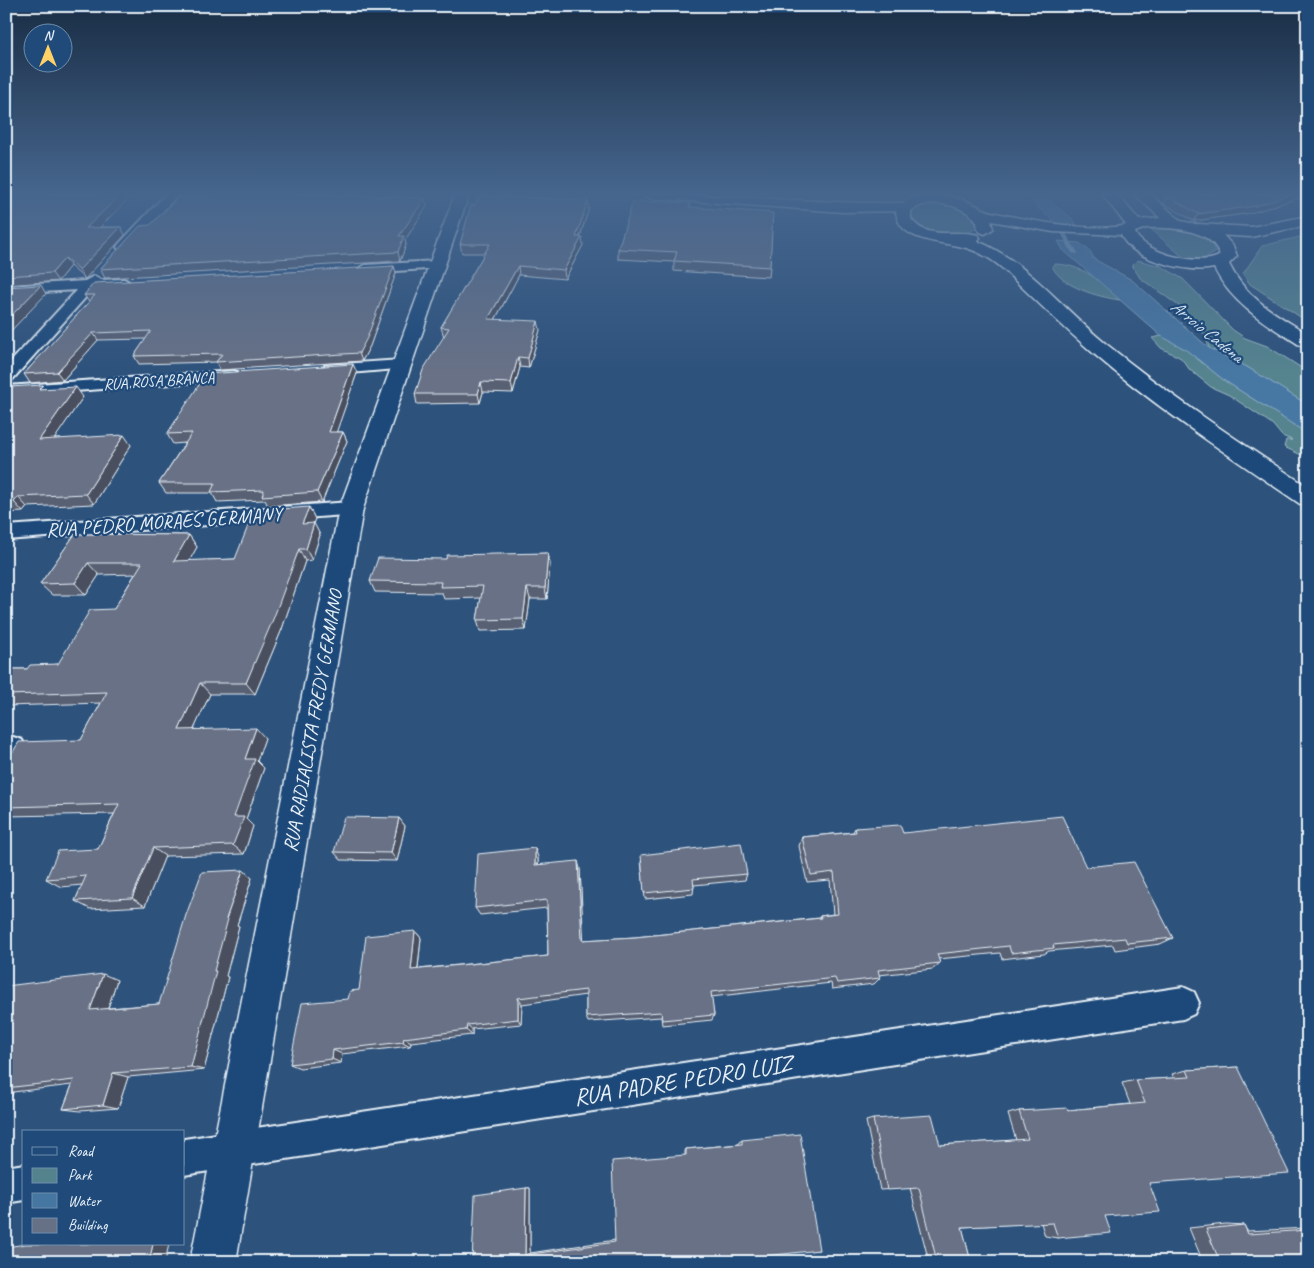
<svg xmlns="http://www.w3.org/2000/svg" width="1314" height="1268" font-family="Caveat,sans-serif">
<style>
.green{fill:#54838e;stroke:#9ebac3}
.water{fill:#4677a3;stroke:#87a8c5}
.lines{fill:none;stroke-linecap:round;stroke-linejoin:round}
.stream{fill:#87a8c5;fill-rule:evenodd}
.minor-casing{stroke:#e8f1f8;stroke-width:4}
.tertiary-casing{stroke:#e8f1f8;stroke-width:3}
.secondary-casing{stroke:#e8f1f8;stroke-width:3}
.minor{fill:#1f4a7a;fill-rule:evenodd}
.tertiary{fill:#1f4a7a;fill-rule:evenodd}
.secondary{fill:#1f4a7a;fill-rule:evenodd}
.wall{fill:#596173;stroke:#e8f1f8}
.shaded-wall{fill:#484f5e;stroke:#e8f1f8}
.building{fill:#677186;stroke:#e8f1f8}
.labels{text-anchor:middle;dominant-baseline:central;stroke-width:4.5;stroke-linejoin:round;paint-order:stroke}
.far-street-label{font-size:16px;fill:#e8f1f8;stroke:#1f4a7a}
.far-water-label{font-size:18px;font-style:italic;fill:#d0dfeb;stroke:#1f4a7a}
.street-label{font-size:20px;fill:#e8f1f8;stroke:#1f4a7a}
.near-street-label{font-size:24px;fill:#e8f1f8;stroke:#1f4a7a}
</style>
<rect width="100%" height="100%" fill="#2d527c"/>
<filter id="ink" filterUnits="userSpaceOnUse"><feTurbulence type="fractalNoise" baseFrequency=".02" numOctaves="2"/><feDisplacementMap in="SourceGraphic" scale="10" xChannelSelector="R" yChannelSelector="G"/><feConvolveMatrix kernelMatrix="1 2 1 2 8 2 1 2 1" color-interpolation-filters="sRGB"/></filter>
<g filter="url(#ink)">
<!-- green -->
<path class="green" d="M933,204L951,205L973,213L979,225C964,243 924,234 910,220L909,212L917,207Z
M1170,227C1186,230 1212,233 1215,253L1203,259H1185L1150,228Z
M1308,235V322L1250,284L1243,274L1262,246Z
M1137,260L1161,266L1183,279L1233,330L1245,338L1267,346L1308,372V405L1247,367L1209,348L1205,334L1189,324L1179,306L1140,278L1132,265Z
M1054,264C1081,264 1102,281 1120,300C1099,297 1061,287 1052,266Z
M1161,336L1185,349L1225,381L1308,434V458L1284,447L1286,440H1292L1282,436L1272,424L1229,395L1211,387L1190,370L1181,358L1161,348L1152,338Z"/>
<!-- water -->
<path class="water" d="M1027,194H1045C1055,210 1068,211 1077,225L1056,223L1036,206Z
M1058,241L1079,243L1090,251L1094,259L1132,280L1209,348L1247,367L1308,405V434L1225,381L1185,349L1161,336L1063,250Z"/>
<g class="lines">
<!-- stream -->
<path class="stream" d="M1056,223L1060,224L1078,253L1077,254L1072,253L1056,224Z"/>
<defs>
<path id="minor" d="M166,194H178L129,250H119L117,247L119,244Z
M437,261L442,262L444,265L442,268L365,273L358,269L365,265Z
M94,276L101,280L124,279L131,283L124,287L93,289L12,380L6,382V367L77,290L6,294V286L85,281Z
M402,360L408,362L410,365L408,368L326,375L318,370L326,365Z
M234,371L240,373L242,376L240,379L6,396V386Z
M351,502L358,504L361,509L358,514L6,540V526Z
M13,737L22,740L26,748L22,756L6,760V738Z
M1183,987L1194,992L1199,1003L1194,1014L1183,1019L184,1175V1139Z
M24,1164V1200L6,1203V1167Z"/>
<path id="tertiary" d="M455,194H469L363,509L236,1262H190L339,509Z
M642,194C730,194 818,204 906,203L913,207L906,211L843,212L649,198Z
M1308,216V225L1251,237L1198,234L1190,229L1198,224L1251,227Z"/>
<path id="secondary" d="M1102,194H1117L1139,220L1160,218L1134,194H1150L1181,221L1200,225L1223,235L1233,246L1237,256L1229,264C1245,298 1277,315 1308,334V348L1301,346C1268,325 1232,305 1214,268C1190,274 1131,260 1121,235L1053,232L991,221L993,229L985,234L980,232C976,227 979,223 974,218C959,203 927,198 911,211V219C927,241 956,229 978,235L980,238L977,241C1028,261 1067,314 1110,347C1173,398 1240,442 1308,487V506L1300,504C1230,456 1158,409 1094,354C1062,326 1032,297 1002,268C992,259 979,252 966,248C942,241 897,243 896,210C910,190 943,194 964,200C975,204 984,211 996,213C1028,220 1095,233 1126,225ZM1146,228C1170,227 1211,228 1220,255C1203,268 1142,253 1135,232Z"/>
</defs>
<!-- minor casing -->
<use href="#minor" class="minor-casing"/>
<!-- tertiary casing -->
<use href="#tertiary" class="tertiary-casing"/>
<!-- secondary casing -->
<use href="#secondary" class="secondary-casing"/>
<!-- minor -->
<use href="#minor" class="minor"/>
<!-- tertiary -->
<use href="#tertiary" class="tertiary"/>
<!-- secondary -->
<use href="#secondary" class="secondary"/>
</g>
<!-- wall -->
<path class="wall" d="M6,194H133L99,227H121L125,235L85,279L70,266L58,281L6,285Z
M1307,195L1251,213L1194,221L1163,203L1167,196Z
M690,203L689,207L770,267L769,277L674,271V262L618,259V249Z
M427,206L405,240L406,245L400,261L105,278L100,269L150,225Z
M589,208L580,237L583,245L565,279L519,275L495,320L540,330L529,368L520,367L513,393L483,392L480,403L417,404L415,394L444,337L441,327L485,253H462L460,244Z
M394,266L396,273L370,346L362,361L220,370L216,362L139,364L134,356L146,339L98,340L63,380L30,383L24,374L89,302L84,295Z
M357,373L336,432H343L347,441L322,502L268,506L265,500L217,502L212,493H166L159,483L185,443L173,444L167,434Z
M46,389L83,397L54,439L131,445L94,504L27,507L23,512L6,513V392Z
M309,507L315,519L313,523L320,535L312,560L305,561L282,629L255,694H210L194,729L265,738L257,761L264,768L246,819L253,826L244,854L165,856L145,906L90,909L75,901L82,885L61,887L46,879L98,849L114,814L6,816V763L81,740L101,703L6,706V669H27L58,664L114,609L135,574L99,575L86,595H52L40,584L75,534L189,535L197,547L189,561L235,559Z
M548,553L550,564L547,599H530L526,630L480,631L477,620L481,598L444,599L442,593L375,592L370,581L446,559Z
M399,818L405,826L397,861L341,860L334,852Z
M855,828L903,833L1086,867L1173,938L1160,944L1115,950L1113,945L1049,951L1044,954L1002,959L1000,953L938,959L940,963L933,969L879,975L880,978L874,984L832,989L831,983L711,997L714,1015L712,1020L662,1025L661,1017L588,1022L586,1017V995L522,1004L521,1024L472,1029V1035L411,1042L410,1046L342,1054L341,1063L300,1068L290,1064L348,999L359,990L415,931L421,938L418,969L548,956L547,908L480,915L475,908L538,857V865L580,869L583,940L635,937L819,918L820,916L833,914L830,880L807,882L799,846L802,837L853,832Z
M641,861L747,874L745,880L694,885L693,894L645,899Z
M243,870L252,878L237,925L239,926L226,976L228,977L204,1070L128,1077L118,1108L80,1111L63,1109L72,1085L13,1092L11,1097H6V986L117,980L108,1008L159,1004Z
M1238,1067L1149,1183L1105,1216L1058,1238L1045,1236L1041,1223L962,1227L971,1262H929L910,1188L880,1190L866,1121L873,1119L940,1145L1016,1140L1008,1114L1019,1111L1068,1110L1130,1104L1122,1083L1136,1080L1174,1078L1172,1074L1187,1070Z
M742,1140L819,1250L472,1262L526,1188H530V1253L615,1240L685,1155V1151L686,1149L739,1144V1142Z
M1226,1224L1244,1225L1247,1231L1308,1228V1262H1203L1189,1228Z"/>
<!-- shaded-wall -->
<path class="shaded-wall" d="M121,194H133L91,236L86,228Z
M1293,194H1307V195L1251,213L1194,221L1198,214Z
M425,198L427,206L405,240L406,245L400,261L398,252L399,236Z
M588,200L589,208L577,245L576,237Z
M121,227L125,235L85,279L79,270Z
M582,237L583,245L565,279L564,270Z
M65,258L70,266L58,281L52,273Z
M394,266L396,273L370,346L362,361L359,353Z
M518,266L519,275L490,329L488,319Z
M41,285L46,294L6,336V321Z
M538,321L540,330L529,368L528,358Z
M93,333L98,340L63,380L57,372Z
M518,357L520,367L513,393L511,383Z
M353,364L357,373L333,442L329,432Z
M481,382L483,392L480,403L478,394Z
M76,387L83,397L47,450L39,440Z
M343,432L347,441L322,502L317,492Z
M124,435L131,445L94,504L86,494Z
M18,497L27,507L23,512L14,502Z
M309,507L315,519L308,535L302,524Z
M314,523L320,535L312,560L306,549Z
M189,535L197,547L183,572L174,561Z
M299,549L305,561L282,629L255,694L246,683Z
M548,553L550,564L547,599L545,588Z
M88,563L99,575L86,595L75,583Z
M6,583L9,586L6,589Z
M527,588L530,599L526,630L523,619Z
M200,683L210,694L189,740L179,730Z
M256,728L265,738L257,761L264,768L246,819L253,826L244,854L233,845L234,817L245,759Z
M399,818L405,826L397,861L391,853Z
M153,848L165,856L145,906L132,898Z
M535,848L538,857V873L535,865Z
M578,861L580,869L584,946L582,940Z
M243,870L252,878L237,925L239,926L226,976L228,977L204,1070L191,1067L226,919Z
M415,931L421,938L417,976L411,970Z
M103,974L117,980L106,1014L90,1010Z
M518,998L522,1004L521,1024L518,1019Z
M467,1025L472,1029V1035L466,1030Z
M404,1038L411,1042L410,1046L403,1042Z
M333,1050L342,1054L341,1063L332,1059Z
M113,1073L128,1077L118,1108L103,1105Z
M6,1091L13,1092L11,1097L6,1096Z
M526,1188H530V1253L525,1255Z
M153,1244H169L165,1262H149Z"/>
<!-- building -->
<path class="building" d="M6,194H121L86,228L121,227L79,270L65,258L52,273L6,276Z
M213,194H323L425,198L399,236H404L398,252L100,269L140,226L150,225L179,197L211,196Z
M1181,194H1293L1256,206L1198,214L1167,196Z
M480,195L588,200L576,237H582L564,270L518,266L488,319L538,321L528,358L518,357L511,383L481,382L478,394H415L423,370L449,328L441,327L490,244H460L471,205H475Z
M633,201L690,203L689,207L773,213L770,267L674,261L677,252L618,249Z
M394,266L367,338L359,353L216,362L222,354L134,356L151,331L93,333L57,372L24,374L95,295H84L94,283Z
M41,285L6,321V287Z
M353,364L329,432H343L317,492L262,496L264,490L211,492L215,483H159L192,433L167,434L206,374Z
M43,385L39,389L76,387L39,440L124,435L86,494L18,497L14,502L6,503V392L10,387Z
M309,507L302,524L314,523L306,549H299L274,617L246,683H200L179,730L256,728L245,759H255L234,817H244L233,845L153,848L132,898L75,901L86,876L46,879L58,851L98,849L119,804L6,807V763L19,742L81,740L107,692L6,695V669H27L30,665L58,664L90,610L114,609L142,563H88L75,583L40,584L75,534L189,535L174,561L235,559L254,511Z
M548,553L545,588H527L523,619L477,620L483,586L440,587L441,582L370,581L378,558L446,559L447,555Z
M1062,816L1086,867L1134,862L1173,938L1127,943L1125,938L1053,945L1054,948L1011,953L1009,946L937,954L940,963L878,970L880,978L837,983L835,978L711,992L714,1015L662,1020L661,1012L586,1017V990L518,998V1019L467,1025L466,1030L404,1038L403,1042L333,1050L332,1059L290,1064L302,1003L348,999L350,991L359,990L366,936L415,931L411,970L548,956L547,900L475,908L478,854L535,848V865L578,861L582,940L635,937L821,918L820,916L838,914L834,872L811,875L802,837L856,832L855,828L900,825L903,833Z
M344,817L399,818L391,853L334,852Z
M741,843L747,874L693,879L694,888L644,893L641,855Z
M243,870L226,919H228L214,971H216L191,1067L113,1073L103,1105L63,1109L74,1080L6,1088V986L103,974L90,1010L159,1004L186,915L202,872Z
M1238,1067L1289,1173L1149,1183L1160,1212L1105,1216L1111,1233L1058,1238L1053,1223L962,1227L971,1262H937L919,1188L887,1190L873,1119L932,1115L940,1145L1028,1139L1019,1111L1067,1108L1068,1110L1145,1103L1136,1080L1190,1077L1187,1070Z
M800,1134L819,1250L740,1259V1262H472L475,1195L526,1188L525,1255L615,1242L612,1161L686,1155V1149L742,1144V1140Z
M1244,1225L1248,1234L1308,1230V1262H1220L1206,1229Z
M26,1244H153L149,1262H6V1247Z"/>
</g>
<!-- sky -->
<linearGradient id="sky" x2="0" y2="1"><stop stop-color="#192d44"/><stop offset="0.52" stop-color="#46668e"/><stop offset="1" stop-color="#46668e" stop-opacity="0"/></linearGradient>
<rect width="1314" height="372" fill="url(#sky)"/>
<g class="labels">
<!-- far-street labels -->
<g class="far-street-label">
<text transform="translate(159 381) rotate(-4)">RUA ROSA BRANCA</text>
</g>
<!-- far-water labels -->
<g class="far-water-label">
<text transform="translate(1207 331) rotate(39)">Arroio Cadena</text>
</g>
<!-- street labels -->
<g class="street-label">
<text transform="translate(164 522) rotate(-4)">RUA PEDRO MORAES GERMANY</text>
<text transform="translate(313 721) rotate(-80)">RUA RADIALISTA FREDY GERMANO</text>
</g>
<!-- near-street labels -->
<g class="near-street-label">
<text transform="translate(683 1080) rotate(-9)">RUA PADRE PEDRO LUIZ</text>
</g>
</g>
<!-- margin -->
<rect width="1314" height="1268" fill="none" stroke="#1f4a7a" stroke-width="25"/>
<rect x="12" y="12" width="1289" height="1243" fill="none" stroke="#e8f1f8" stroke-width="2" filter="url(#ink)"/>
<!-- legend -->
<rect x="22" y="1130" width="162" height="115" fill="#1f4a7a" stroke="#6f8dac"/>
<rect x="32" y="1147" width="25" height="8" fill="#1f4a7a" stroke="#6f8dac"/>
<text x="68" y="1156" font-size="15" fill="#e8f1f8">Road</text>
<rect x="32" y="1168" width="25" height="15" fill="#54838e" stroke="#6f8dac"/>
<text x="68" y="1180" font-size="15" fill="#e8f1f8">Park</text>
<rect x="32" y="1193" width="25" height="15" fill="#4677a3" stroke="#6f8dac"/>
<text x="68" y="1206" font-size="15" fill="#e8f1f8">Water</text>
<rect x="32" y="1218" width="25" height="15" fill="#677186" stroke="#6f8dac"/>
<text x="68" y="1230" font-size="15" fill="#e8f1f8">Building</text>
<!-- north arrow -->
<g transform="translate(48 48)"><circle r="24" fill="#1f4a7a" stroke="#6f8dac"/>
<path d="M0-4L9 19L0 12L-9 19Z" fill="#ffd166"/>
<text y="-8" font-size="14" font-weight="bold" text-anchor="middle" fill="#e8f1f8">N</text>
</g>
</svg>
